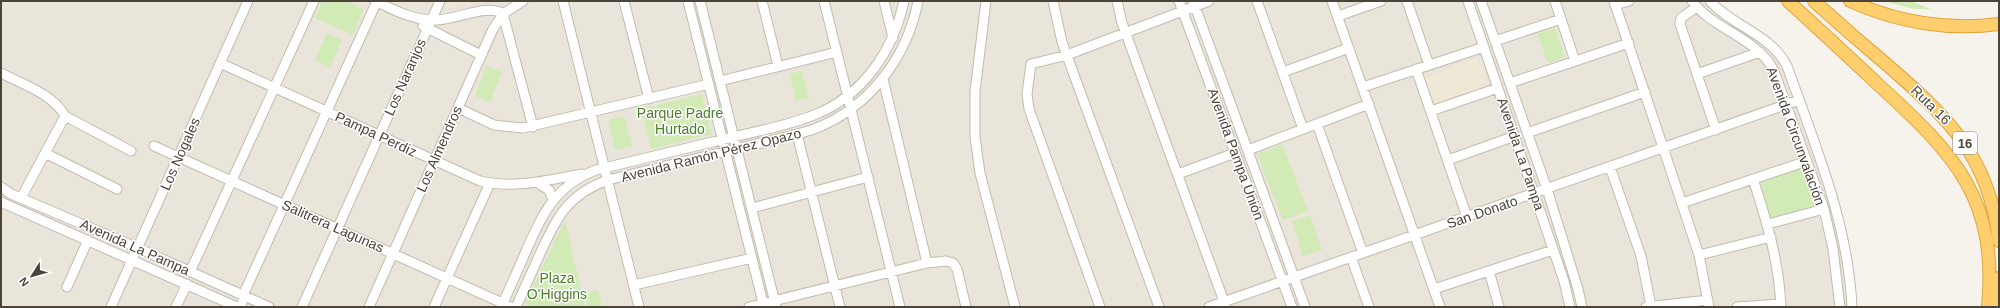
<svg xmlns="http://www.w3.org/2000/svg" width="2000" height="308" font-family="Helvetica,sans-serif">
<style>
.residential{fill:#eae5da}
.education{fill:#efe8d6}
.green{fill:#d2eab5}
.lines{fill:none;stroke-linecap:round;stroke-linejoin:round}
.minor-casing{stroke:#c2bbae;stroke-width:11}
.highway-casing{stroke:#e0a43c;stroke-width:14}
.minor{stroke:#fff;stroke-width:9}
.highway{stroke:#ffcf6e;stroke-width:12}
.labels{text-anchor:middle;dominant-baseline:central;stroke-width:3;stroke-linejoin:round;paint-order:stroke}
.shield{fill:#fff;stroke:#817c74;stroke-width:1}
.shield-label{font-size:13px;font-weight:bold;fill:#4b4439}
.street-label{font-size:14px;fill:#4b4439;stroke:#fff}
.park-label{font-size:14px;fill:#4a7f2a;stroke:#fff}
</style>
<rect width="100%" height="100%" fill="#f6f3ec"/>
<!-- residential -->
<path class="residential" d="M1,1H1716L1782,52L1838,203L1855,307H1Z"/>
<!-- education -->
<path class="education" d="M448,1H478L444,9Z
M1478,58L1488,88L1435,107L1425,78Z"/>
<!-- green -->
<path class="green" d="M322,1H345L364,9L353,35L315,18Z
M1883,1H1910L1931,9H1914Z
M1555,28L1565,57L1548,63L1537,34Z
M327,33L342,40L330,67L315,60Z
M486,66L502,72L490,102L475,96Z
M802,71L809,98L796,101L790,74Z
M702,94L712,134L651,149L641,109Z
M624,116L632,146L615,150L608,120Z
M1282,144L1308,211L1283,220L1257,154Z
M1802,166L1805,167L1818,205L1816,209L1773,220L1769,218L1757,186L1760,180Z
M1310,215L1322,250L1303,256L1292,221Z
M565,220L585,307H534L525,303Z
M598,290L602,307H588L585,293Z"/>
<g class="lines">
<defs>
<path id="minor" d="M375,1C394,10 414,21 437,20C455,20 489,3 503,14L533,127
M563,1L639,307
M624,1L649,99
M688,1L764,307
M700,1L776,307
M762,1L778,66
M824,1L900,307
M884,1L893,38
M986,1L975,91V137L980,173L1015,307
M1053,1L1062,42L1159,307
M1117,1L1122,23L1226,307
M1179,1L1292,307
M1193,1L1305,307
M1257,1L1303,129
M1332,1L1440,307
M1407,1L1429,65
M1468,1L1564,281L1570,307
M1481,1L1547,189L1578,289L1582,307
M1555,1L1575,61
M1614,1L1699,255L1709,307
M1692,1C1712,29 1758,38 1774,71L1824,209L1833,249L1840,307
M1710,1C1732,26 1771,34 1787,66C1815,145 1848,222 1852,307
M1615,5L1629,1
M1697,7L1681,18L1680,24L1716,130
M1338,16L1381,1
M423,26L481,55
M1495,41L1561,19
M220,63L480,181C514,189 548,180 582,174
M1416,69L1467,217
M1283,72L1349,48
M1,73C22,84 53,94 65,116L131,151
M1697,74L1760,52
M883,79L927,263
M720,81L837,52
M1510,83L1629,43
M1363,87L1484,47
M458,108L494,125L523,128L709,84
M1431,111L1498,88
M1317,124L1363,253
M1527,133L1645,92
M797,134L840,307
M154,146L511,307
M1248,150L1369,104
M45,153L117,189
M1448,160L1515,136
M1610,167L1641,256L1651,306
M1178,174L1235,153
M1753,179C1767,222 1779,262 1781,307
M536,182L549,190L553,200
M1,187L11,194L138,248L269,307
M21,198L65,116
M1,202L237,307
M1682,203L1807,161
M752,208L868,177
M1768,224L1824,209
M1699,255L1771,237
M1351,257L1369,307
M1489,271L1499,307
M190,272L314,1
M634,285L752,258
M67,287L88,240
M1434,289L1553,250
M111,307L248,1
M176,307L187,284
M241,307L245,291L377,1
M302,307L440,1
M369,307L493,29L503,14L523,1
M434,307L490,183
M501,307C510,288 518,270 526,251C543,213 555,186 596,170C640,159 685,149 729,138C757,131 787,126 814,115C863,96 893,51 904,1
M516,307C524,289 532,272 540,254C556,218 568,194 608,180C649,170 690,160 731,150C759,143 787,138 814,129C869,108 907,58 918,1
M749,307L927,263L946,261L953,263L957,269L966,307
M1100,307L1029,109L1027,94L1031,64L1067,55L1209,1
M1209,307L1799,100
M1646,307L1708,300
M1737,307L1781,304"/>
<path id="highway" d="M1788,1C1820,30 1851,59 1882,88C1956,156 1998,200 1988,307
M1814,1C1837,22 1861,43 1885,63C1947,117 1989,155 1999,241
M1850,1C1896,22 1949,31 1999,24
M1995,306L1999,278"/>
</defs>
<!-- minor casing -->
<use href="#minor" class="minor-casing"/>
<!-- highway casing -->
<use href="#highway" class="highway-casing"/>
<!-- minor -->
<use href="#minor" class="minor"/>
<!-- highway -->
<use href="#highway" class="highway"/>
</g>
<g class="labels">
<!-- shield labels -->
<rect class="shield" x="1953" y="132" width="24" height="22" rx="3"/>
<g class="shield-label">
<text x="1965" y="143">16</text>
</g>
<!-- street labels -->
<g class="street-label">
<text transform="translate(405 77) rotate(-66)">Los Naranjos</text>
<text transform="translate(1931 105) rotate(44)">Ruta 16</text>
<text transform="translate(376 134) rotate(25)">Pampa Perdiz</text>
<text transform="translate(1796 136) rotate(70)">Avenida Circunvalación</text>
<text transform="translate(439 149) rotate(-66)">Los Almendros</text>
<text transform="translate(180 154) rotate(-66)">Los Nogales</text>
<text transform="translate(1236 154) rotate(70)">Avenida Pampa Unión</text>
<text transform="translate(1521 154) rotate(71)">Avenida La Pampa</text>
<text transform="translate(711 155) rotate(-14)">Avenida Ramón Pérez Opazo</text>
<text transform="translate(1482 212) rotate(-19)">San Donato</text>
<text transform="translate(333 226) rotate(24)">Salitrera Lagunas</text>
<text transform="translate(135 247) rotate(24)">Avenida La Pampa</text>
</g>
<!-- park labels -->
<g class="park-label">
<text x="680" y="113">Parque Padre<tspan x="680" dy="16">Hurtado</tspan></text>
<text x="557" y="278">Plaza<tspan x="557" dy="16">O'Higgins</tspan></text>
</g>
</g>
<!-- border -->
<rect width="2000" height="308" fill="none" stroke="#4b4439" stroke-width="4"/>
<!-- north arrow -->
<g transform="translate(32 276) rotate(233)" stroke="#ffffff" stroke-width="3" paint-order="stroke">
<path d="M0-3L7 15L0 10L-7 15Z" fill="#4b4439"/>
<text y="-6" font-size="11" font-weight="bold" text-anchor="middle" fill="#4b4439">N</text>
</g>
</svg>
